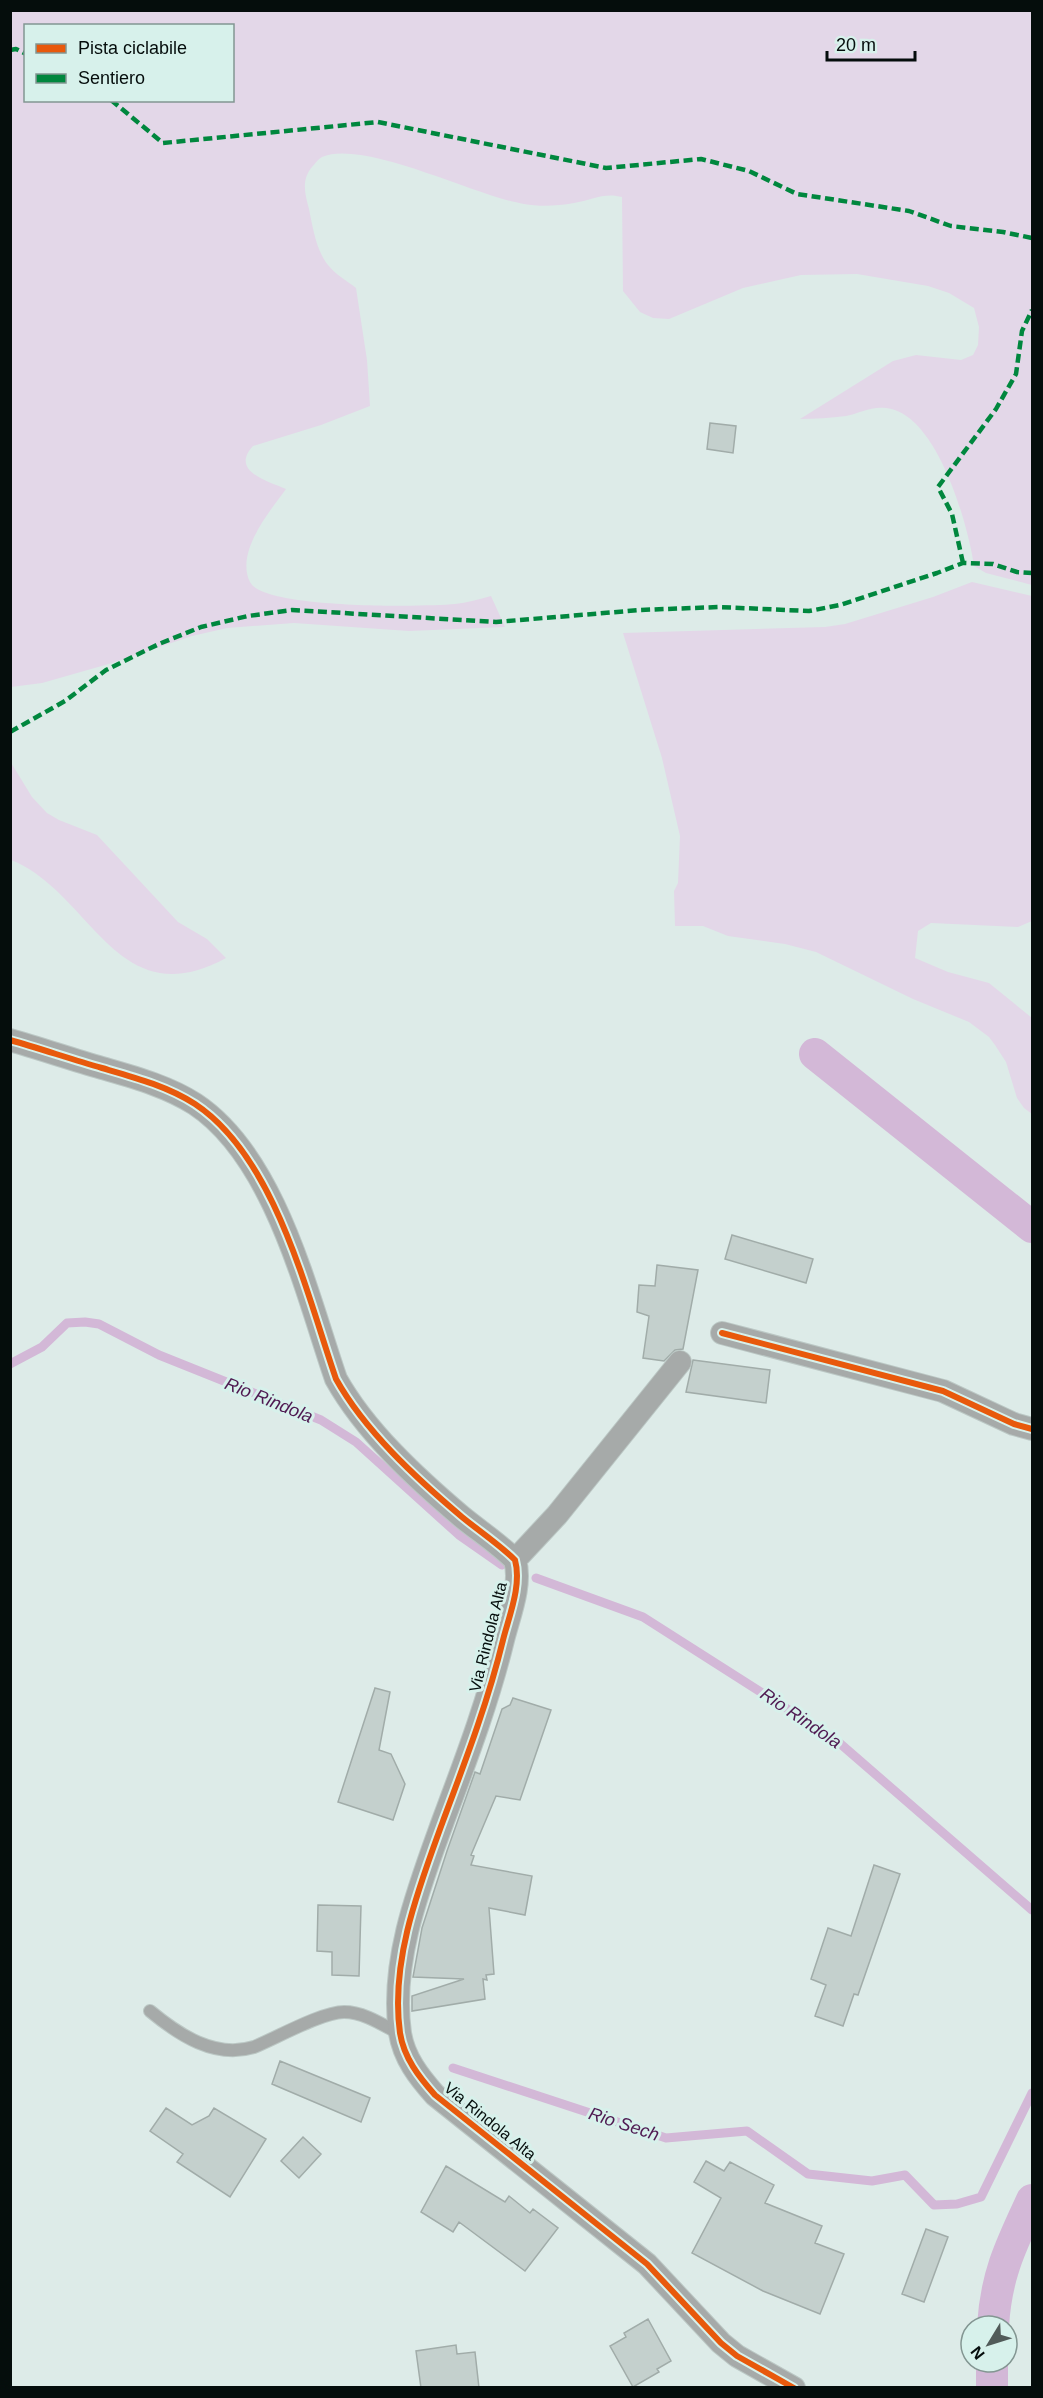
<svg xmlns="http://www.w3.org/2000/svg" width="1043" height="2398" font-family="Arial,sans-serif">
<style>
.green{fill:#e3d7e8;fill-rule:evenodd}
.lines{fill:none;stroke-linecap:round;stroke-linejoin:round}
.stream{stroke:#d3b8d7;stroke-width:9}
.canal{stroke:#d3b8d7;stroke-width:32}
.building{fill:#c4d0cd;stroke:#a1aca9;stroke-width:1.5}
.lane-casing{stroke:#bbc7c4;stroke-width:14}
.street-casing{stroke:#bbc7c4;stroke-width:24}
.lane{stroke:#a6aaa9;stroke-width:12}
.street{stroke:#a6aaa9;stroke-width:22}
.quiet{stroke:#00873e;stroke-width:4.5;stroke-dasharray:9 4.5;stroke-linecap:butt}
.cycleway-casing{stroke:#d7f1eb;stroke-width:10}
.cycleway{stroke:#e8590c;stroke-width:6}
.labels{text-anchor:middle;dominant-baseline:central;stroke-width:6;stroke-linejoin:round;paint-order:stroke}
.street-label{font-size:16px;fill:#050d0c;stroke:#d7f1eb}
.water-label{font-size:18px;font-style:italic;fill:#4e1951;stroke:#d7f1eb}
</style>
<rect width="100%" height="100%" fill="#ddebe8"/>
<!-- green -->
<path class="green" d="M10,11H1032V585L986,573L974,566C968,524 937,413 886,408C871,406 860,413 846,416C831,418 815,419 800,419L893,361L916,355L961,360L973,355L978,345L979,327L974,308L949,293L928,286L857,274L801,275L743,288L669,319L653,318L640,312L623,291L622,197C605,192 591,200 574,203C557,206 540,207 524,204C475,196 364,139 322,157C318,159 315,164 312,167C301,180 305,194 309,209C313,228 316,250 328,265C335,274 347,281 356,288L367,360L370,406L321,425L253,446C230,471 267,481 286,489C270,511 235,552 250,582C263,609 424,607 455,604C467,603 479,599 491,596L505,627L409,631L294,623L227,628L192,636L112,663L42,683L11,687ZM26,26H232V100H26Z
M972,582L1032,596V921L1018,927L931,923L918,931L915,958L948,972L989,983L1032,1018V1114L1024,1108L1017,1098L1006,1062L995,1045L989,1037L969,1022L913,999L816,952L785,944L728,936L703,926H675L674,891L678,883L680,836L662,758L623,633L825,627L845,624L933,597Z
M10,761L32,797L47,813L59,820L97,835L178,922L207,939L226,958C116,1018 92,892 11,860Z"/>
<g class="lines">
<!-- stream -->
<path class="stream" d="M10,1364L42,1347L67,1323L85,1322L99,1324L159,1355L321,1420L356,1442L459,1535L502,1565
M536,1578L643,1617L836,1740L1032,1910
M453,2068L666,2138L747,2131L808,2174L872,2181L905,2175L934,2205L957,2204L981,2197L1032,2093"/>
<!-- canal -->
<path class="canal" d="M815,1054L1032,1227
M993,2326C996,2275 1011,2245 1032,2200
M992,2388V2362"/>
</g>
<!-- building -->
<path class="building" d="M710,423L736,426L733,453L707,449Z
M732,1235L813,1259L806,1283L725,1259Z
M657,1265L698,1270L683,1349L675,1350L664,1361L643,1358L649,1316L637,1312L639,1285L655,1286Z
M693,1360L770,1370L766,1403L686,1392Z
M375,1688L390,1692L379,1750L391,1754L405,1784L393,1820L338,1802Z
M513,1698L551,1710L520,1800L496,1796L471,1855L474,1856L471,1865L532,1876L525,1915L489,1908L494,1974L486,1975L487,1980L483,1979L485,1999L412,2011V1996L464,1979L413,1977L422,1928L447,1851L475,1772L480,1774L502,1709L510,1705Z
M874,1865L900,1874L858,1995L854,1994L843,2026L815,2016L826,1985L811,1979L828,1928L851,1936Z
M318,1905L361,1906L359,1976L332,1975V1952L317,1951Z
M280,2061L370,2098L361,2122L272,2084Z
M166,2108L192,2125L209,2116L214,2108L266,2139L230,2197L177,2162L183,2154L150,2131Z
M303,2137L321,2154L299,2178L281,2161Z
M706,2161L724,2171L730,2162L774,2185L765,2203L822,2226L815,2243L844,2254L820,2314L763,2291L692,2253L721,2198L694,2182Z
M446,2166L505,2202L509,2196L530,2213L533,2209L558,2228L525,2271L459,2222L453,2232L421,2212Z
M926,2229L948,2237L924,2302L902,2294Z
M648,2319L671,2361L657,2369L659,2372L633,2387L610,2346L626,2337L624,2333Z
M456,2345L457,2354L475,2352L479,2388H421L416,2351Z"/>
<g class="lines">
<defs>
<path id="lane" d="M150,2011C179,2035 215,2059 254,2047C276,2038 322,2012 344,2012C364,2012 383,2025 400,2034"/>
<path id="street" d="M10,1040C41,1049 71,1059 102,1068C133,1077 167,1086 195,1104C275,1157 306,1292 336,1379C365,1431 416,1478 462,1517C479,1531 499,1544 515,1560C522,1585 509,1616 503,1640C488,1702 465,1762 443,1821C419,1887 390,1961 400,2033C404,2058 419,2077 435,2095L647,2264L721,2343L737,2356L794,2388
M722,1333L943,1391L1014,1424L1032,1429
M515,1560L557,1515L680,1362"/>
</defs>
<!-- lane casing -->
<use href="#lane" class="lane-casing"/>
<!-- street casing -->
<use href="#street" class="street-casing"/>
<!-- lane -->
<use href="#lane" class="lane"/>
<!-- street -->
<use href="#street" class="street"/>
<!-- quiet -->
<path class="quiet" d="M10,50L16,49L26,54
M111,100L163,143L378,122L606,168L701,159L749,171L797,194L909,211L951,226L1003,232L1032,238
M963,563L952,514L938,487L996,409L1016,374L1022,331L1032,310
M10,732L65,701L106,670L159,644L201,627L248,616L292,610L496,622L640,610L719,607L809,611L840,605L937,573L963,563L993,564L1017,572L1032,573"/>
<defs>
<path id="cycleway" d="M10,1040C41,1049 71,1059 102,1068C133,1077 167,1086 195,1104C275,1157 306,1292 336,1379C365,1431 416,1478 462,1517C479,1531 499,1544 515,1560C522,1585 509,1616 503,1640C488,1702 465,1762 443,1821C419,1887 390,1961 400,2033C404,2058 419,2077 435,2095L647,2264L721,2343L737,2356L794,2388
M722,1333L943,1391L1014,1424L1032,1429"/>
</defs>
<!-- cycleway casing -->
<use href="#cycleway" class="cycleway-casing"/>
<!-- cycleway -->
<use href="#cycleway" class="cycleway"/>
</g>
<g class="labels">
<!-- street labels -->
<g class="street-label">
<text transform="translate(488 1637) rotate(-76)">Via Rindola Alta</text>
<text transform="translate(490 2121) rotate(39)">Via Rindola Alta</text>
</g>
<!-- water labels -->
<g class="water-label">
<text transform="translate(269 1400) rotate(22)">Rio Rindola</text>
<text transform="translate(801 1718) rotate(34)">Rio Rindola</text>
<text transform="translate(624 2124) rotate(18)">Rio Sech</text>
</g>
</g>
<!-- border -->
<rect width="1043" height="2398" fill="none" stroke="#050d0c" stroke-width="24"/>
<!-- legend -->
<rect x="24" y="24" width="210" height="78" fill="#d7f1eb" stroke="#839692" stroke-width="1.5"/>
<rect x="36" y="44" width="30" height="9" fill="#e8590c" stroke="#839692" stroke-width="1.5"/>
<text x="78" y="54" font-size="18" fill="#050d0c">Pista ciclabile</text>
<rect x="36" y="74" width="30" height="9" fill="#00873e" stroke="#839692" stroke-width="1.5"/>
<text x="78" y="84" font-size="18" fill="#050d0c">Sentiero</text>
<!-- north arrow -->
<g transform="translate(989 2344) rotate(232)"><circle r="28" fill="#d7f1eb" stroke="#839692" stroke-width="1.5"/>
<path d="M0-4.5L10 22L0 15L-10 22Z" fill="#515b59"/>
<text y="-9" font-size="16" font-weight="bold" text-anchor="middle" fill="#050d0c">N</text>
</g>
<!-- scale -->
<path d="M827 51v9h88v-9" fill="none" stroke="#050d0c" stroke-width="3"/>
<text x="836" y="51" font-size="18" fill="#050d0c" stroke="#d7f1eb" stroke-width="4.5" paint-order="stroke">20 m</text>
</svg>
